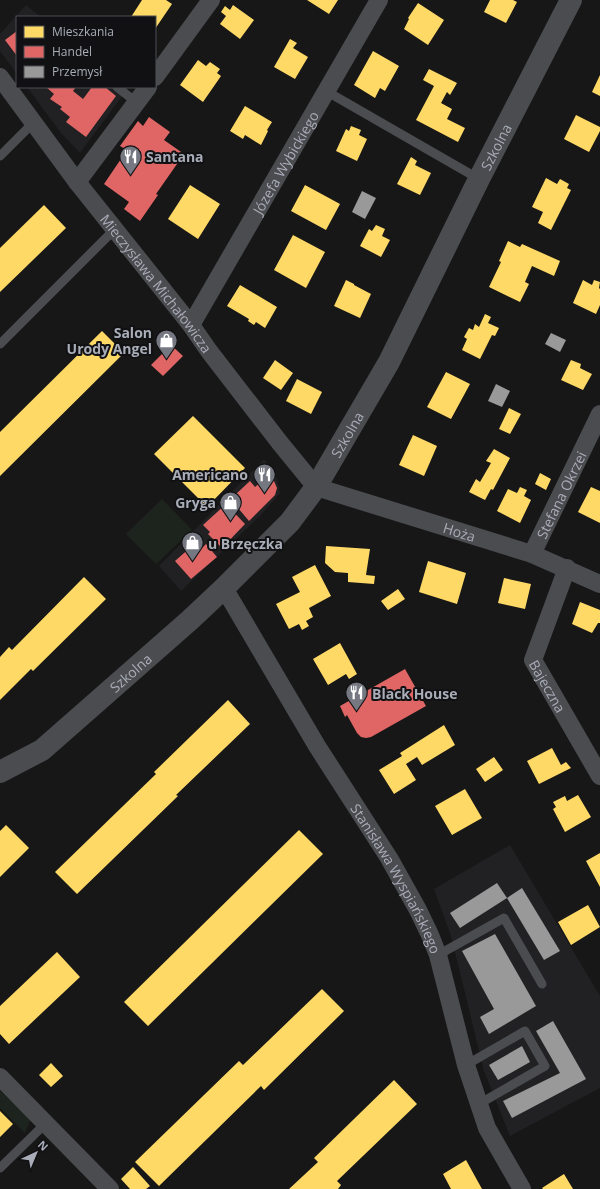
<svg xmlns="http://www.w3.org/2000/svg" width="600" height="1189" font-family="'Open Sans',sans-serif">
<style>
.built{fill:#212123}
.green{fill:#1d241e}
.homes{fill:#ffd966}
.shops{fill:#e06666}
.industry{fill:#999}
.lines{fill:none;stroke-linecap:round;stroke-linejoin:round}
.service{stroke:#4b4c50;stroke-width:9}
.minor{stroke:#4b4c50;stroke-width:18}
.tertiary{stroke:#4b4c50;stroke-width:22}
.labels{text-anchor:middle;dominant-baseline:central;stroke-width:4;stroke-linejoin:round;paint-order:stroke}
.street-label{font-size:14px;fill:#a8adb8;stroke:#111113}
.poi-label{font-size:14px;font-weight:bold;fill:#a8adb8;stroke:#111113;text-anchor:start}
</style>
<rect width="100%" height="100%" fill="#171717"/>
<!-- built -->
<path class="built" d="M26,5L41,17H17V74L0,51V34Z
M27,87H129L80,153L61,133Z
M264,459L277,479L280,493L261,515L181,591L159,566Z
M510,845L600,996V1088L510,1136L484,1071L451,936L434,889Z"/>
<!-- green -->
<path class="green" d="M162,499L192,530L156,564L126,534Z
M0,1091L31,1119L25,1133L0,1108Z"/>
<!-- homes -->
<path class="homes" d="M142,0H166L172,4L155,29V17H131Z
M307,0H338L329,14Z
M490,0H513L517,2L506,23L484,12Z
M418,3L444,20L428,45L404,29L409,19L408,18Z
M233,5L254,20L240,39L220,24L226,16L221,12L225,6L230,10Z
M290,39L297,43L293,48L308,57L295,79L274,67Z
M373,51L399,66L385,91L380,88L375,98L354,85Z
M198,60L206,66L210,62L220,69L217,73L221,76L203,102L180,85Z
M429,69L457,83L450,95L447,92L441,103L452,109L447,119L465,128L458,142L416,120L434,86L423,80Z
M600,75V96L592,92Z
M245,106L272,122L267,130L268,131L261,145L245,135L243,139L230,131Z
M576,115L600,127V131L589,152L564,139Z
M351,126L361,130L359,135L367,139L357,161L336,151L346,129L349,131Z
M411,157L417,161L415,165L431,173L420,195L397,184Z
M546,178L557,184L560,179L569,184L567,188L571,190L551,230L538,223L543,212L532,207Z
M190,185L220,204L198,239L168,219Z
M305,185L340,204L326,230L291,211Z
M44,205L66,228L0,292V248Z
M376,225L385,229L382,236L390,240L381,257L360,246L369,229L372,231Z
M293,235L325,252L306,288L274,270Z
M508,241L520,247L522,244L560,261L554,276L532,266L525,282L529,284L520,302L489,287L501,262L499,261Z
M346,280L354,284V285L371,294L360,318L334,306Z
M583,280L592,285L594,280L600,282L599,288L600,289V305L596,314L573,303Z
M240,285L277,307L265,328L256,322L254,325L248,321L249,319L227,306Z
M485,314L491,317L488,323L499,328L495,336L492,335L480,359L462,350L467,339L464,337L469,328L473,330L475,324L479,327Z
M102,331L124,353L0,476V432Z
M275,360L293,373L281,390L263,378Z
M571,360L581,364L580,368L592,374L583,390L561,380Z
M446,372L470,384L451,419L427,407Z
M297,379L322,392L311,414L286,401Z
M509,408L521,414L510,434L499,429Z
M193,416L245,468L207,507L154,454Z
M413,435L437,446L424,476L399,465Z
M494,449L510,458L493,490L491,489L485,500L469,492L476,479L480,482L491,463L486,461Z
M540,473L551,479L546,490L535,484Z
M520,487L527,490L524,496L531,500L520,523L497,511L508,489L517,493Z
M591,487L600,491V523L578,512Z
M326,546L370,549L366,575L375,576L374,584L348,582V573L335,572L325,563Z
M428,561L466,573L457,604L419,592Z
M315,565L331,596L309,608L313,617L306,621L309,626L302,630L299,624L289,629L276,604L300,592L292,577Z
M84,577L106,599L33,671L31,669L0,700V657L9,647L12,650Z
M504,578L531,584L525,609L498,603Z
M398,589L405,599L388,610L381,601Z
M580,602L600,610V623H598L592,633L572,624Z
M340,643L357,674L349,679L346,674L328,685L313,659Z
M228,700L250,724L176,795L178,796L77,894L55,872L156,774L154,772Z
M444,725L455,745L422,765L417,757L406,764L416,780L394,794L379,770L402,756L400,753Z
M552,748L561,765L566,762L571,768L539,784L527,761Z
M494,757L503,770L485,782L476,769Z
M465,789L482,818L452,835L435,806Z
M578,795L591,817L565,832L553,809L556,807L553,802L565,796L567,801Z
M6,825L29,848L0,877V831Z
M299,830L323,854L148,1026L124,1002Z
M600,853V887L586,861Z
M588,905L600,927L571,945L558,922Z
M57,952L80,977L9,1044L0,1034V1006Z
M322,989L344,1011L264,1090L261,1086L159,1186L135,1162L239,1061L243,1065Z
M51,1063L63,1076L51,1087L39,1075Z
M394,1080L417,1104L337,1181L341,1185L338,1189H289L318,1162L314,1158Z
M0,1111L13,1124L0,1137Z
M466,1160L482,1189H451L443,1174Z
M133,1167L150,1186L146,1189H130L121,1179Z
M564,1174L573,1189H543L542,1188Z"/>
<!-- shops -->
<path class="shops" d="M17,31V56L5,40Z
M46,87H76L73,91L83,99L92,87H105L116,96L86,137L66,122L70,117L60,109L62,107L50,99L54,94Z
M149,117L170,132L164,140L184,154L156,194L158,195L140,221L124,209L129,202L104,184L127,150L120,146L138,121L143,126Z
M171,345L183,356L163,376L151,365Z
M269,475L274,481L277,488L275,495L249,521L238,508V502L241,500L236,494L250,481L255,487Z
M226,504L245,524L222,548L208,534L210,532L203,525Z
M206,544L217,557L191,579L175,561L192,546L198,552Z
M405,669L426,706L371,737L366,738L361,737L357,733L347,715L345,717L340,706Z"/>
<!-- industry -->
<path class="industry" d="M362,191L376,198L365,219L352,212Z
M551,333L566,340L560,352L545,344Z
M496,384L510,391L502,407L488,401Z
M497,883L507,898L460,928L450,913Z
M522,888L560,951L544,960L507,898Z
M495,934L536,1006L489,1034L480,1017L494,1009L462,951Z
M553,1021L586,1079L512,1118L503,1101L560,1073L536,1031Z
M522,1046L530,1062L498,1080L489,1065Z"/>
<g class="lines">
<!-- service -->
<path class="service" d="M117,87L136,102
M326,91L479,179
M0,156L34,122
M0,344L115,229
M438,955L504,918L542,984
M466,1065L525,1031L545,1066L479,1104
M0,1168L46,1123"/>
<!-- minor -->
<g class="minor">
<path id="s1" d="M0,77L77,182L191,325L209,351L280,443L316,487L532,554L600,584"/>
<path d="M155,77L211,0"/>
<path d="M77,182L148,87"/>
<path id="s2" d="M191,325L379,0"/>
<path id="s3" d="M532,554L600,414"/>
<path id="s4" d="M567,568L533,660L600,776"/>
<path id="s5" d="M224,588L317,746L389,858L418,910L430,935L438,955L466,1065L487,1128L522,1189"/>
<path d="M0,1077L110,1189"/>
</g>
<!-- tertiary -->
<path class="tertiary" id="s6" d="M0,772L42,750L190,620L224,588L290,522L316,487L389,362L479,179L571,0"/>
</g>
<!-- icons -->
<defs>
<symbol id="restaurant-pin" viewBox="-11 -11 22 30"><path d="M0 17L-7.5 6A9.5 9.5 0 1 1 7.5 6Z" fill="#757880" stroke="#111113"/><path d="M-5-6h1v4h1v-4h1v4h1v-4h1v5L-1.5 .5V6h-2V.5L-5-1ZM5-6V6H3V1.5H1.5Q1.5-4 5-6Z" fill="#fff"/></symbol>
<symbol id="shop-pin" viewBox="-11 -11 22 30"><path d="M0 17L-7.5 6A9.5 9.5 0 1 1 7.5 6Z" fill="#757880" stroke="#111113"/><path d="M-5-2.5h2.3a2.7 3.5 0 0 1 5.4 0H5L5.5 6h-11ZM-1.5-2.5h3a1.5 2.3 0 0 0-3 0Z" fill="#fff"/></symbol>
</defs>
<g fill-rule="evenodd">
<use href="#restaurant-pin" x="118" y="144" width="25" height="34"/>
<use href="#shop-pin" x="154" y="328" width="25" height="34"/>
<use href="#restaurant-pin" x="252" y="462" width="25" height="34"/>
<use href="#shop-pin" x="218" y="490" width="25" height="34"/>
<use href="#shop-pin" x="180" y="530" width="25" height="34"/>
<use href="#restaurant-pin" x="344" y="680" width="25" height="34"/>
</g>
<g class="labels">
<!-- street labels -->
<g class="street-label">
<text stroke="none"><textPath href="#s6" startOffset="813">Szkolna</textPath></text>
<text stroke="none"><textPath href="#s2" startOffset="188">Józefa Wybickiego</textPath></text>
<text stroke="none"><textPath href="#s1" startOffset="259">Mieczysława Michałowicza</textPath></text>
<text stroke="none"><textPath href="#s6" startOffset="489">Szkolna</textPath></text>
<text stroke="none"><textPath href="#s3" startOffset="66">Stefana Okrzei</textPath></text>
<text stroke="none"><textPath href="#s1" startOffset="668">Hoża</textPath></text>
<text stroke="none"><textPath href="#s6" startOffset="165">Szkolna</textPath></text>
<text stroke="none"><textPath href="#s4" startOffset="128">Bajeczna</textPath></text>
<text stroke="none"><textPath href="#s5" startOffset="338">Stanisława Wyspiańskiego</textPath></text>
</g>
<!-- poi labels -->
<g class="poi-label">
<text x="146" y="156">Santana</text>
<text x="152" y="332" text-anchor="end">Salon<tspan x="152" dy="16">Urody Angel</tspan></text>
<text x="248" y="474" text-anchor="end">Americano</text>
<text x="216" y="502" text-anchor="end">Gryga</text>
<text x="208" y="543">u Brzęczka</text>
<text x="372" y="693">Black House</text>
</g>
</g>
<!-- legend -->
<rect x="16" y="16" width="140" height="72" fill="#111113" stroke="#4d4f55"/>
<rect x="24" y="26" width="20" height="12" fill="#ffd966" stroke="#4d4f55"/>
<text x="52" y="36" font-size="12" fill="#a8adb8">Mieszkania</text>
<rect x="24" y="46" width="20" height="12" fill="#e06666" stroke="#4d4f55"/>
<text x="52" y="56" font-size="12" fill="#a8adb8">Handel</text>
<rect x="24" y="66" width="20" height="12" fill="#999999" stroke="#4d4f55"/>
<text x="52" y="76" font-size="12" fill="#a8adb8">Przemysł</text>
<!-- north arrow -->
<g transform="translate(36 1153) rotate(44)" stroke="#111113" stroke-width="3" paint-order="stroke">
<path d="M0-3L7 15L0 10L-7 15Z" fill="#a8adb8"/>
<text y="-6" font-size="11" font-weight="bold" text-anchor="middle" fill="#a8adb8">N</text>
</g>
</svg>
